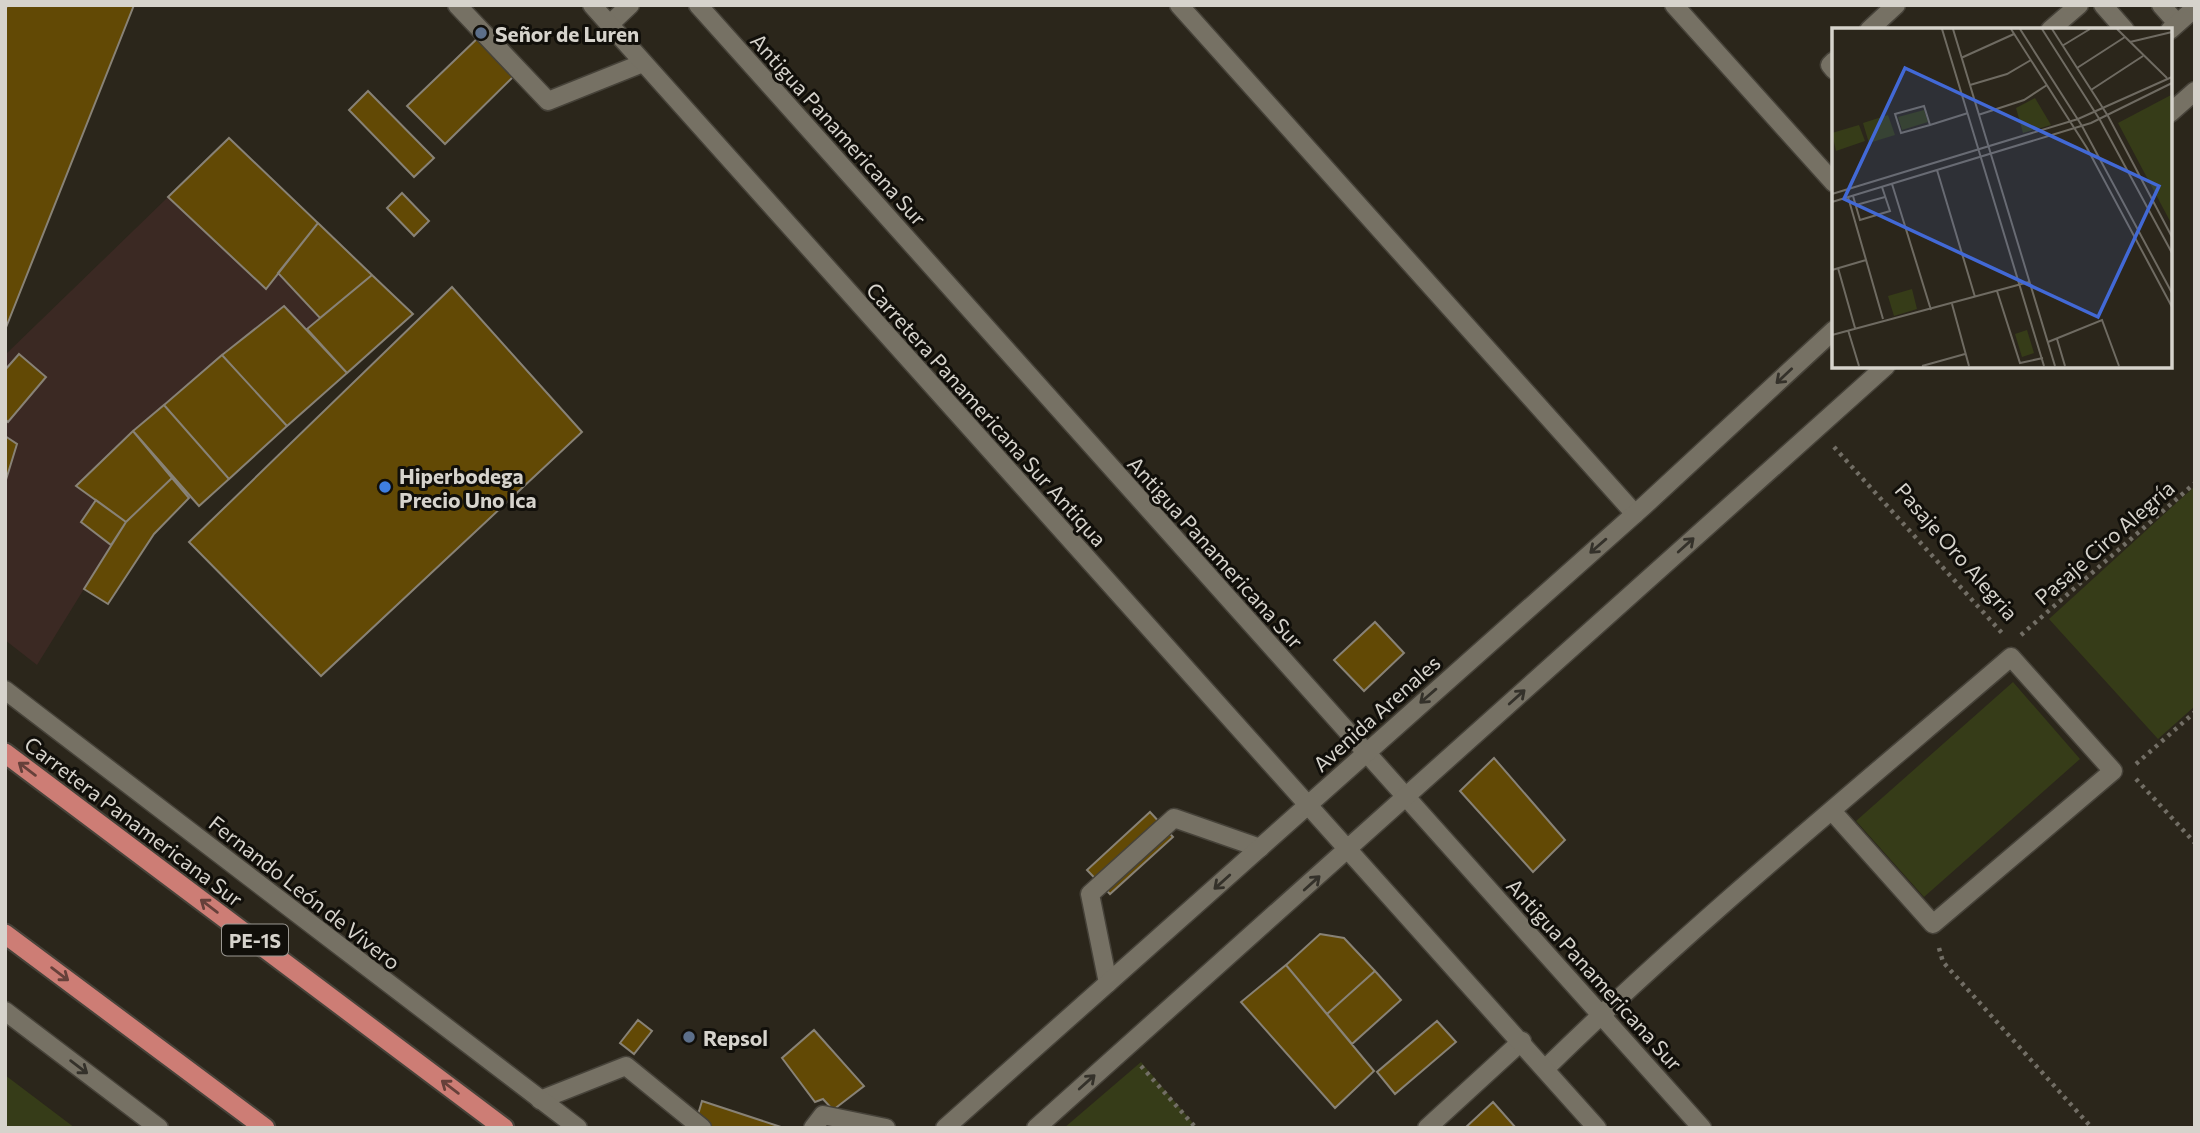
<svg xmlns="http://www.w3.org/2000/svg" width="2200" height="1133" font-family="Commissioner,sans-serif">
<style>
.industrial{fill:#3b2923}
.green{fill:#363c18}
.building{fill:#624905;stroke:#888276;stroke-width:2}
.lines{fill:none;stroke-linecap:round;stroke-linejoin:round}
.service-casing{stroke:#464239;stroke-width:21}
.minor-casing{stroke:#464239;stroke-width:21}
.tertiary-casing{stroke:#464239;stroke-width:21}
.trunk-casing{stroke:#464239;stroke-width:23}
.path{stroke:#726e65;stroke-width:4.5;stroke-dasharray:3.5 5;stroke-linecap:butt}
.service{stroke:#767164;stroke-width:18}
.minor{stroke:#767164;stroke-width:18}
.tertiary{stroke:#767164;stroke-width:18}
.trunk{stroke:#cd7d75;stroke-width:19}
.oneway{stroke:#34312a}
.oneway2{stroke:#66403a}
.service-dot{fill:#5c6f8a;stroke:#110f0a;stroke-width:2.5}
.shop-dot{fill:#3f7fe0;stroke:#110f0a;stroke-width:2.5}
.labels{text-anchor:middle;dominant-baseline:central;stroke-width:6;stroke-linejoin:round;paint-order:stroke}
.shield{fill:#110f0a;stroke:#9b9892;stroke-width:2}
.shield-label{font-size:19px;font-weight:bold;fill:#d6d3cc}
.poi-label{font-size:21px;font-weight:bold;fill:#d6d3cc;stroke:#110f0a;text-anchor:start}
.street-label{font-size:21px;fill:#d6d3cc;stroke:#110f0a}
.inset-road{fill:none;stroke:#6f6b62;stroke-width:2}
.view{fill:#4269d6;fill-opacity:0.15;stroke:#4269d6;stroke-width:3.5}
.inset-edge{fill:none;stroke:#d6d3cc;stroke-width:3.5}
</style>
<rect width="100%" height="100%" fill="#2b261b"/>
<!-- industrial -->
<path class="industrial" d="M229,138L413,314L199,506L189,498L154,534L108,604L84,589L37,665L5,640V355Z"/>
<!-- green -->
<path class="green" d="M2195,486V706L2158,739L2049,619Z
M2013,682L2080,759L1924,897L1856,821Z
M1141,1062L1197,1128H1064Z
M5,1075L75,1128H5Z"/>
<!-- building -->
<path class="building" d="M9,5H134L5,330V8Z
M482,34L518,72L445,144L407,106Z
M368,91L434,158L414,177L349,110Z
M229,138L318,223L266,289L168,197Z
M402,193L429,221L414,236L387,208Z
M318,223L372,275L320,318L278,273Z
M372,275L413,314L347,373L307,329Z
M452,287L582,432L321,676L189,542Z
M284,306L347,373L287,426L222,355Z
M19,354L46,377L8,422L5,419V370Z
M222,355L287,426L229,479L164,405Z
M164,405L229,479L199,506L133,431Z
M133,431L172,478L126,522L76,486Z
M5,436L17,444L5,483Z
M172,478L189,498L154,534L108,604L84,589L126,522Z
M96,500L126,522L111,545L81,522Z
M1375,622L1404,653L1364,691L1334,660Z
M1494,758L1565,840L1533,872L1460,791Z
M1150,812L1173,837L1110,894L1087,870Z
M1320,934L1344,938L1375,971L1327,1014L1286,965Z
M1286,965L1374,1071L1335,1108L1241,1002Z
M1375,971L1401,1000L1352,1044L1327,1014Z
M638,1020L652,1031L634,1054L620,1043Z
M1437,1021L1456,1042L1395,1094L1377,1072Z
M814,1030L864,1086L833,1110L823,1099L815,1102L782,1058Z
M702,1101L784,1128H694Z
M1493,1102L1516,1128H1465Z"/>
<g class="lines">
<defs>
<path id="service" d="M457,5L548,101L643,63
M1108,983L1090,894L1174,818L1260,848
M540,1100L626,1066L702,1128
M813,1128L823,1115L886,1128"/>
<path id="minor" d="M698,5L1702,1128
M1179,5L1635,514
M1674,5L1834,183
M2103,5L2125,30
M2161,5L2177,23
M610,24L630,5
M1869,30L1896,5
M2050,30L2079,5
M1834,61L1830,65L1834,70
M5,690L578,1128
M5,1011L159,1128
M1546,1068C1693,924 1854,792 2011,657L2113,771L1933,924L1832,811
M1427,1128L1522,1041"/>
<path id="tertiary" d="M592,5L1597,1128
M2170,30L2195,8
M2170,113L2195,91
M945,1128L1645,505L1834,330
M1036,1128L1886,366"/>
<path id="trunk" d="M5,753L504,1128
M5,934L265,1128"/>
</defs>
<!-- service casing -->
<use href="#service" class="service-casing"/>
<!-- minor casing -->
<use href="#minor" class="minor-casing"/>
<!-- tertiary casing -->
<use href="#tertiary" class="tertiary-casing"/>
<!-- trunk casing -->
<use href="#trunk" class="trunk-casing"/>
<!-- path -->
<path class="path" d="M1834,447L2002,633
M2021,635L2195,483
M2136,764L2195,712
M2136,779L2195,843
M1939,948L1943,962L2092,1128
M1141,1066L1196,1128"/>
<!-- service -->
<use href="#service" class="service"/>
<!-- minor -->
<use href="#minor" class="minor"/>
<!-- tertiary -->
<use href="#tertiary" class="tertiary"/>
<!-- trunk -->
<use href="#trunk" class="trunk"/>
</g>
<!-- one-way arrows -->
<defs><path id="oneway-shaft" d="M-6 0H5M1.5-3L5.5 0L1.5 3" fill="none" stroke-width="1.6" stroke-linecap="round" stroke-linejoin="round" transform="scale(1.75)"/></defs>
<g class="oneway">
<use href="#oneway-shaft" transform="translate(1784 376) rotate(137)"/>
<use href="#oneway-shaft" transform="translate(1686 545) rotate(-42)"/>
<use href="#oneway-shaft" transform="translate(1598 546) rotate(139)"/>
<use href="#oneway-shaft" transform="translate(1428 696) rotate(139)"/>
<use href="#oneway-shaft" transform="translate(1517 697) rotate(-42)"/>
<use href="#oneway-shaft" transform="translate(1222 882) rotate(138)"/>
<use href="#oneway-shaft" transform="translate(1312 883) rotate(-42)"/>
<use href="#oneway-shaft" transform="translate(79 1067) rotate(37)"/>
<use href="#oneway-shaft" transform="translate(1087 1082) rotate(-42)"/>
</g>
<g class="oneway2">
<use href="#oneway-shaft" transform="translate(27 769) rotate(-143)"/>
<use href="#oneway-shaft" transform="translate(209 906) rotate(-143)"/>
<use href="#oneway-shaft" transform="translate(60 974) rotate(37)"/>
<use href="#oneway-shaft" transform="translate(450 1087) rotate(-143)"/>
</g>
<!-- markers -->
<g class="service-dot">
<circle cx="481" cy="33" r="7"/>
<circle cx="689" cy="1037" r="7"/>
</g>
<circle class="shop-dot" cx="385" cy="487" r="7"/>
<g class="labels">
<!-- shield labels -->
<rect class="shield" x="222" y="924.5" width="66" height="31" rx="5"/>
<g class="shield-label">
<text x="255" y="940">PE-1S</text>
</g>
<!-- poi labels -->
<g class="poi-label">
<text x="495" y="33">Señor de Luren</text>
<text x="399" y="475">Hiperbodega<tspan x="399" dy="24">Precio Uno Ica</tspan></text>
<text x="703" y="1037">Repsol</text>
</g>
<!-- street labels -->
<g class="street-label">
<text transform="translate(839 129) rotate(48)">Antigua Panamericana Sur</text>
<text transform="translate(987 414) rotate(48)">Carretera Panamericana Sur Antiqua</text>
<text transform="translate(2104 542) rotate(-41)">Pasaje Ciro Alegría</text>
<text transform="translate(1957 551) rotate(49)">Pasaje Oro Alegria</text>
<text transform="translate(1216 552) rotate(48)">Antigua Panamericana Sur</text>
<text transform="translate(1376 713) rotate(-42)">Avenida Arenales</text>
<text transform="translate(134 821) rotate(37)">Carretera Panamericana Sur</text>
<text transform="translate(305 892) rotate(38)">Fernando León de Vivero</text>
<text transform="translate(1595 974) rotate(48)">Antigua Panamericana Sur</text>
</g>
</g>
<!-- overview -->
<g transform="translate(1832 28)">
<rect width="340" height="340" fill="#2b261b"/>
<path d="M339,67V195L286,95ZM203,70L219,97L191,105L184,80ZM92,82L96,94L70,102L66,89ZM56,87L63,107L37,115L31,95ZM27,97L33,113L4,123L0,105ZM80,261L85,281L62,288L56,268ZM195,302L202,325L190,329L183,306Z" fill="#363c18"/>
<path class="inset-road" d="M110,1L212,338M121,1L223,338M179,1L255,120L340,279M188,1L250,98L340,265M210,1L268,92L340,225M220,1L276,88L340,209M285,1L335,50M298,14L340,4M230,18L258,1M129,30L182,6M245,40L293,9M138,57L175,46L199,32M259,62L311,28M146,87L192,72L215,57M98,97L92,78L63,86L69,105L98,97L136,85M105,142L143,269M60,156L99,282M0,166L246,91L340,49M21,168L28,192L58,183L50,159M16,169L51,291M0,174L259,95L340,55M24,177L53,169M6,240L23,300M0,242L34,232M165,263L188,335L211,330M120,276L137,338M16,302L27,338M0,307L197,254M225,311L233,338M216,314L270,292L287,338M90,338L133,326"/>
<path class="view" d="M73,40L327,158L266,289L12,171Z"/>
<rect width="340" height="340" class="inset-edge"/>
</g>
<!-- border -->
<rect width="2200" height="1133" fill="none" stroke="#d6d3cc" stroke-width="14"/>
</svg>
